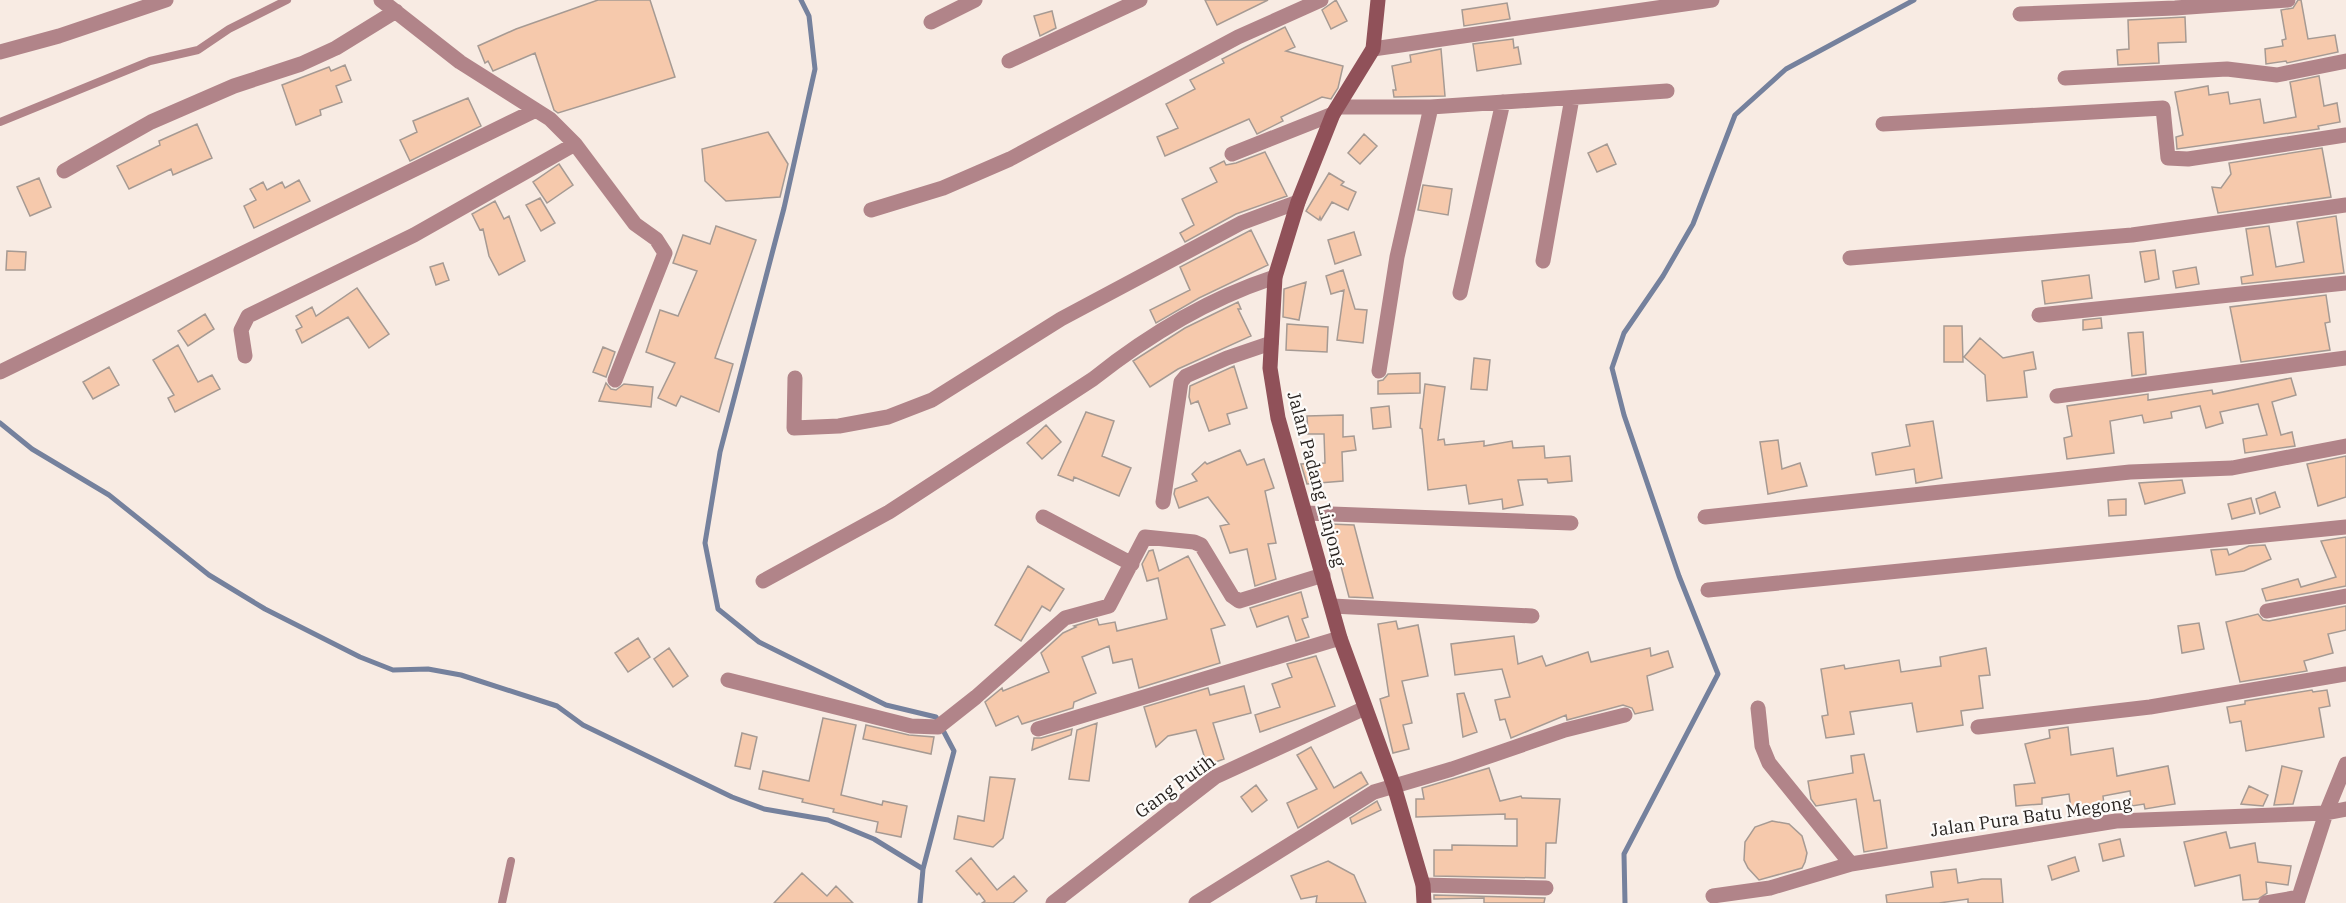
<svg xmlns="http://www.w3.org/2000/svg" width="2346" height="903" font-family="'IBM Plex Serif',serif">
<style>
.lines{fill:none;stroke-linecap:round;stroke-linejoin:round}
.stream{stroke:#75819d;stroke-width:5}
.building{fill:#f6c9ac;stroke:#a69a93;stroke-width:1.5}
.lane{stroke:#b18489;stroke-width:8}
.street{stroke:#b18489;stroke-width:15}
.secondary{stroke:#905159;stroke-width:15}
.labels{text-anchor:middle;dominant-baseline:central;stroke-width:4.5;stroke-linejoin:round;paint-order:stroke}
.street-label{font-size:18px;fill:#292421;stroke:#fdfbf9}
</style>
<rect width="100%" height="100%" fill="#f8ebe3"/>
<g class="lines">
<!-- stream -->
<path class="stream" d="M801,0L809,16L815,69L784,208L720,452L705,543L718,609L759,642L886,705L936,717L954,751L923,869L920,903
M0,423L32,449L109,495L209,575L265,609L360,657L393,670L428,669L461,675L557,706L583,725L732,797L764,809L828,820L874,839L923,869
M1625,903L1624,854L1718,674L1679,576L1624,415L1612,368L1624,333L1663,276L1693,224L1735,115L1786,69L1914,0"/>
</g>
<!-- building -->
<path class="building" d="M598,0H650L675,77L558,113L554,110L535,53L493,71L488,61L485,63L478,46L516,29Z
M1205,0H1268L1217,25Z
M1336,0L1347,21L1331,29L1322,10Z
M2298,0H2301L2308,39L2335,35L2338,52L2287,63L2286,61L2266,64L2265,49L2283,46L2282,40L2286,39L2281,10L2293,8Z
M1507,3L1510,19L1464,26L1462,10Z
M1052,11L1056,28L1040,36L1034,16Z
M2185,17L2186,42L2158,43L2159,63L2118,65L2117,50L2129,49L2128,20Z
M1285,27L1295,47L1286,51L1343,66L1338,88L1331,99L1322,97L1281,117L1283,121L1257,134L1249,119L1165,156L1157,137L1178,128L1166,104L1195,89L1190,80L1224,63L1222,59Z
M1513,39L1514,48L1518,47L1521,64L1477,71L1473,44Z
M1441,49L1445,96L1394,97L1393,90H1396L1392,66L1411,62L1410,55Z
M345,65L351,80L336,86L342,102L320,110L321,115L296,125L282,85L329,67L331,71Z
M2319,76L2324,106L2337,103L2340,122L2318,126L2319,129L2177,149L2176,137L2183,135L2175,92L2208,86L2209,95L2228,92L2230,104L2260,99L2264,123L2296,117L2290,82Z
M468,98L481,126L410,161L400,140L417,132L413,121Z
M197,124L212,158L173,175L171,169L129,189L117,166L160,145L159,141Z
M768,132L788,164L780,197L726,201L705,181L702,149Z
M1364,134L1377,146L1360,164L1348,153Z
M1607,144L1616,164L1597,172L1588,153Z
M2322,148L2331,197L2218,213L2212,187L2221,188L2231,174L2229,163Z
M1265,152L1287,196L1236,214L1185,242L1180,233L1194,225L1182,199L1217,182L1210,168L1224,161L1226,165L1236,163Z
M559,164L573,185L547,203L533,182Z
M1329,173L1344,182L1341,185L1356,192L1348,210L1332,202L1321,220L1320,217L1319,220L1306,211Z
M39,178L51,207L30,216L17,187Z
M299,180L310,201L254,228L244,206L256,200L250,189L263,182L267,190L282,182L285,188Z
M1423,185L1452,189L1448,215L1418,210Z
M540,198L555,223L541,231L526,205Z
M495,201L504,219L509,216L525,261L499,275L489,256L483,229L480,230L472,214Z
M2336,216L2344,273L2242,284L2241,277L2253,275L2246,229L2269,226L2276,267L2304,262L2297,222Z
M716,226L756,240L715,358L733,364L719,412L681,396L676,406L658,398L675,363L646,352L660,310L678,316L697,271L673,263L683,235L710,244Z
M1251,230L1268,265L1199,298L1156,323L1150,310L1190,290L1180,267Z
M1354,232L1361,255L1335,264L1328,240Z
M2155,250L2159,279L2145,282L2140,252Z
M7,251L26,252L25,270H6Z
M443,263L449,280L436,285L430,267Z
M2196,267L2199,284L2176,288L2173,271Z
M1343,270L1355,309L1367,310L1363,343L1337,340L1344,290L1331,294L1326,276Z
M2089,275L2092,298L2045,304L2042,281Z
M1306,282L1299,320L1283,317L1284,289Z
M357,288L389,334L369,348L348,317L302,343L296,330L302,327L296,316L312,307L316,316Z
M2326,295L2330,322L2325,323L2330,350L2241,362L2230,307Z
M1238,302L1241,309H1238L1251,336L1178,369L1150,387L1133,361L1185,328Z
M205,314L214,329L188,346L178,331Z
M2101,318L2102,328L2083,330V320Z
M1287,324L1328,327L1327,352L1286,350Z
M1944,326H1962L1963,362H1944Z
M2143,332L2146,374L2132,376L2128,333Z
M1980,338L2003,358L2033,352L2036,369L2024,371L2027,397L1987,401L1985,375L1964,357Z
M178,345L198,382L212,375L220,389L175,412L168,398L174,395L153,360Z
M603,347L615,352L606,377L593,372Z
M1474,358L1490,360L1487,390L1471,389Z
M1234,366L1247,408L1227,414L1230,424L1209,431L1198,401L1191,404L1189,397L1190,386Z
M109,367L119,385L93,399L83,382Z
M1420,373V393L1378,394V381L1383,380L1388,374Z
M2291,378L2296,395L2272,402L2281,435L2292,432L2295,446L2245,453L2243,439L2267,435L2258,404L2220,412L2223,423L2206,428L2200,406L2171,412L2172,418L2144,423L2142,415L2110,421L2114,453L2067,459L2064,438L2072,436L2067,406L2148,394V400L2212,390L2213,394Z
M606,383L611,389L616,390L624,384L653,387L651,407L599,401Z
M1425,384L1445,387L1438,440L1444,439L1445,445L1484,441V446L1512,441L1513,448L1544,446L1545,458L1570,456L1572,481L1548,483L1547,479L1518,480L1523,505L1503,509L1502,499L1469,504L1466,485L1428,490L1422,429L1420,428Z
M1389,406L1391,427L1373,429L1371,408Z
M1086,412L1114,421L1102,456L1131,468L1119,496L1074,477L1073,481L1058,475Z
M1343,415V437L1354,436L1356,450L1342,452L1343,481L1307,484L1301,464L1325,463L1324,434H1308L1307,416Z
M1933,421L1942,478L1916,483L1914,469L1876,475L1872,453L1910,446L1906,425Z
M1046,425L1061,442L1042,459L1027,443Z
M1778,440L1782,469L1800,463L1807,486L1768,494L1760,442Z
M1240,450L1247,465L1264,459L1274,488L1265,491L1276,543L1268,544L1276,579L1255,586L1247,549L1230,553L1220,526L1229,524L1208,497L1179,508L1174,494L1175,489L1197,481L1192,474L1205,462L1207,464Z
M2346,456V497L2318,506L2307,464Z
M2182,480L2185,493L2145,504L2139,483Z
M2275,492L2280,507L2260,514L2256,499Z
M2251,498L2255,513L2232,519L2228,504Z
M2126,499V515L2109,516L2108,500Z
M1330,524L1354,525L1373,598L1349,597Z
M2346,537V586L2266,601L2262,589L2298,579L2301,587L2336,577L2321,541Z
M2265,545L2271,559L2244,571L2216,575L2211,550L2227,549L2229,555L2249,546Z
M1153,550L1159,571L1188,556L1225,625L1211,629L1220,663L1139,688L1132,659L1113,663L1109,646L1082,657L1096,693L1074,702L1073,708L1022,724L1018,716L996,726L985,702L1002,688L1003,691L1049,672L1041,653L1063,633L1076,627L1074,626L1097,619L1099,625L1115,622L1117,631L1167,619L1158,578L1147,581L1142,564L1149,551Z
M1028,566L1064,589L1050,611L1042,606L1021,641L995,625Z
M1301,592L1308,617L1302,619L1309,637L1296,641L1288,616L1257,627L1250,608Z
M2346,606V630L2328,634L2333,653L2304,661L2307,671L2240,682L2226,622L2258,614L2263,620L2269,621Z
M1396,621L1398,629L1418,625L1428,676L1402,681L1412,723L1403,725L1409,749L1393,753L1380,699L1389,696L1378,624Z
M2199,623L2204,649L2182,653L2178,626Z
M1514,636L1518,664L1542,656L1546,666L1588,652L1591,662L1650,648L1651,656L1668,651L1673,667L1647,676L1653,710L1635,714L1632,708L1623,705L1567,720L1566,715L1511,738L1505,719L1500,720L1495,700L1510,697L1502,669L1455,675L1451,644Z
M638,638L650,657L628,672L615,653Z
M669,648L688,676L673,687L654,659Z
M1986,648L1990,675L1979,676L1983,708L1961,711L1963,725L1917,732L1912,703L1850,712L1854,734L1826,738L1822,716L1828,715L1821,669L1844,665L1845,669L1899,660L1901,672L1941,666L1940,657Z
M1316,656L1335,706L1260,732L1255,715L1280,707L1272,684L1292,677L1287,664Z
M1244,686L1251,713L1213,723L1224,759L1207,765L1196,730L1168,736L1156,747L1144,707L1208,688L1210,695Z
M2312,690L2313,692L2327,690L2330,706L2319,708L2324,737L2246,751L2241,721L2230,723L2227,707L2245,704V701Z
M1464,693L1477,732L1463,737L1457,694Z
M823,718L856,725L841,795L882,805L883,801L907,806L901,837L876,832L878,822L833,812L834,809L802,802L803,799L759,789L763,771L809,781Z
M1097,723L1089,781L1069,779L1077,730Z
M866,725L909,735L934,737L931,754L863,739Z
M2068,727L2071,755L2113,748L2117,776L2168,766L2175,804L2145,809L2144,804L2132,806L2130,791L2103,796L2105,813L2089,816H2072L2069,794L2042,798V804L2016,806L2014,785L2035,783L2025,744L2050,738L2049,730Z
M1072,729L1071,735L1032,750L1034,738H1041Z
M742,733L757,737L750,769L735,766Z
M1311,747L1334,788L1361,772L1368,784L1298,828L1287,803L1317,789L1297,755Z
M1864,754L1874,801L1880,800L1887,848L1864,852L1856,799L1816,806L1811,799L1808,781L1853,773L1851,756Z
M2282,766L2302,771L2293,804L2274,805Z
M1489,768L1500,801L1521,796L1522,798L1560,799L1556,843H1546L1545,878L1434,876V850H1452V845L1517,846V819H1505V814L1416,817V799H1424L1422,788Z
M990,777L1015,779L1003,838L993,847L954,839L958,816L984,821Z
M1256,785L1267,800L1252,812L1241,797Z
M2249,786L2268,795L2263,806L2241,804Z
M1377,801L1381,810L1352,824L1350,818Z
M1772,821L1789,824L1802,836L1807,853L1805,862L1802,868L1759,880L1748,868L1744,860L1745,842L1755,827Z
M2226,832L2230,848L2255,843L2258,862L2291,866L2288,885L2266,882L2267,893L2258,899L2243,900L2240,875L2195,886L2184,842Z
M2120,839L2124,856L2103,861L2099,844Z
M2075,857L2079,871L2052,880L2048,866Z
M971,858L997,890L1014,876L1027,891L1013,903H982L985,901L979,893L977,895L956,871Z
M1328,861L1354,875L1366,903H1316L1317,896L1301,899L1291,876Z
M1956,869L1958,883L1982,879H2001L2003,903H1968V899L1939,903H1887L1886,895L1933,887L1931,872Z
M802,873L827,896L836,886L853,903H774Z
M1434,895L1545,898L1544,903H1484V898L1434,899Z"/>
<g class="lines">
<!-- lane -->
<path class="lane" d="M0,122L150,61L198,50L229,29L287,0
M502,903L511,861"/>
<!-- street -->
<path class="street" d="M381,0L460,62L550,119L575,144L635,224L656,239L665,253L615,380
M2020,14L2175,8L2288,0
M931,22L975,0
M1373,49L1712,0
M0,52L59,36L166,0
M1009,61L1140,0
M2065,78L2227,69L2277,75L2346,61
M1338,107H1431L1667,91
M1883,124L2163,108L2168,158L2188,159L2346,135
M1232,154L1333,114
M64,171L151,122L234,86L301,64L336,48L396,11
M871,210L943,188L1010,159L1238,37L1321,0
M1850,258L2132,235L2346,205
M1543,261L1572,98
M1460,293L1503,102
M2039,315L2346,283
M245,356L241,330L248,316L414,235L575,144
M1379,371L1397,257L1431,107
M0,372L536,110
M795,378L794,428L839,426L888,417L932,400L1061,319L1241,223L1298,202
M2057,396L2346,358
M1163,502L1181,382L1186,376L1227,358L1271,343
M1305,513L1571,523
M1043,517L1132,564
M1705,517L2130,472L2232,468L2346,446
M763,581L889,512L1093,379C1147,336 1210,298 1275,277
M1708,590L2346,527
M1332,606L1532,616
M2267,611L2346,596
M728,680L911,726L938,727L976,697L1065,618L1109,606L1145,537L1194,542L1201,545L1232,596L1239,601L1323,575
M1758,708L1762,746L1769,763L1851,864
M1978,727L2150,707L2346,674
M1038,729L1340,638
M1423,885L1546,888
M1713,896L1770,888L1851,864L2116,821L2326,813L2346,809
M1053,903L1215,777L1365,708
M1196,903L1374,792L1452,769L1565,730L1625,715
M2266,903L2299,897
M2297,903L2326,813L2346,764"/>
<!-- secondary -->
<path class="secondary" d="M1378,0L1373,49L1333,114L1298,202L1275,277L1270,368L1278,418L1340,638L1394,786L1423,885L1424,903"/>
</g>
<g class="labels">
<!-- street labels -->
<g class="street-label">
<text transform="translate(1317 479) rotate(75)">Jalan Padang Linjong</text>
<text transform="translate(1175 786) rotate(-36)">Gang Putih</text>
<text transform="translate(2031 816) rotate(-8)">Jalan Pura Batu Megong</text>
</g>
</g>
</svg>
